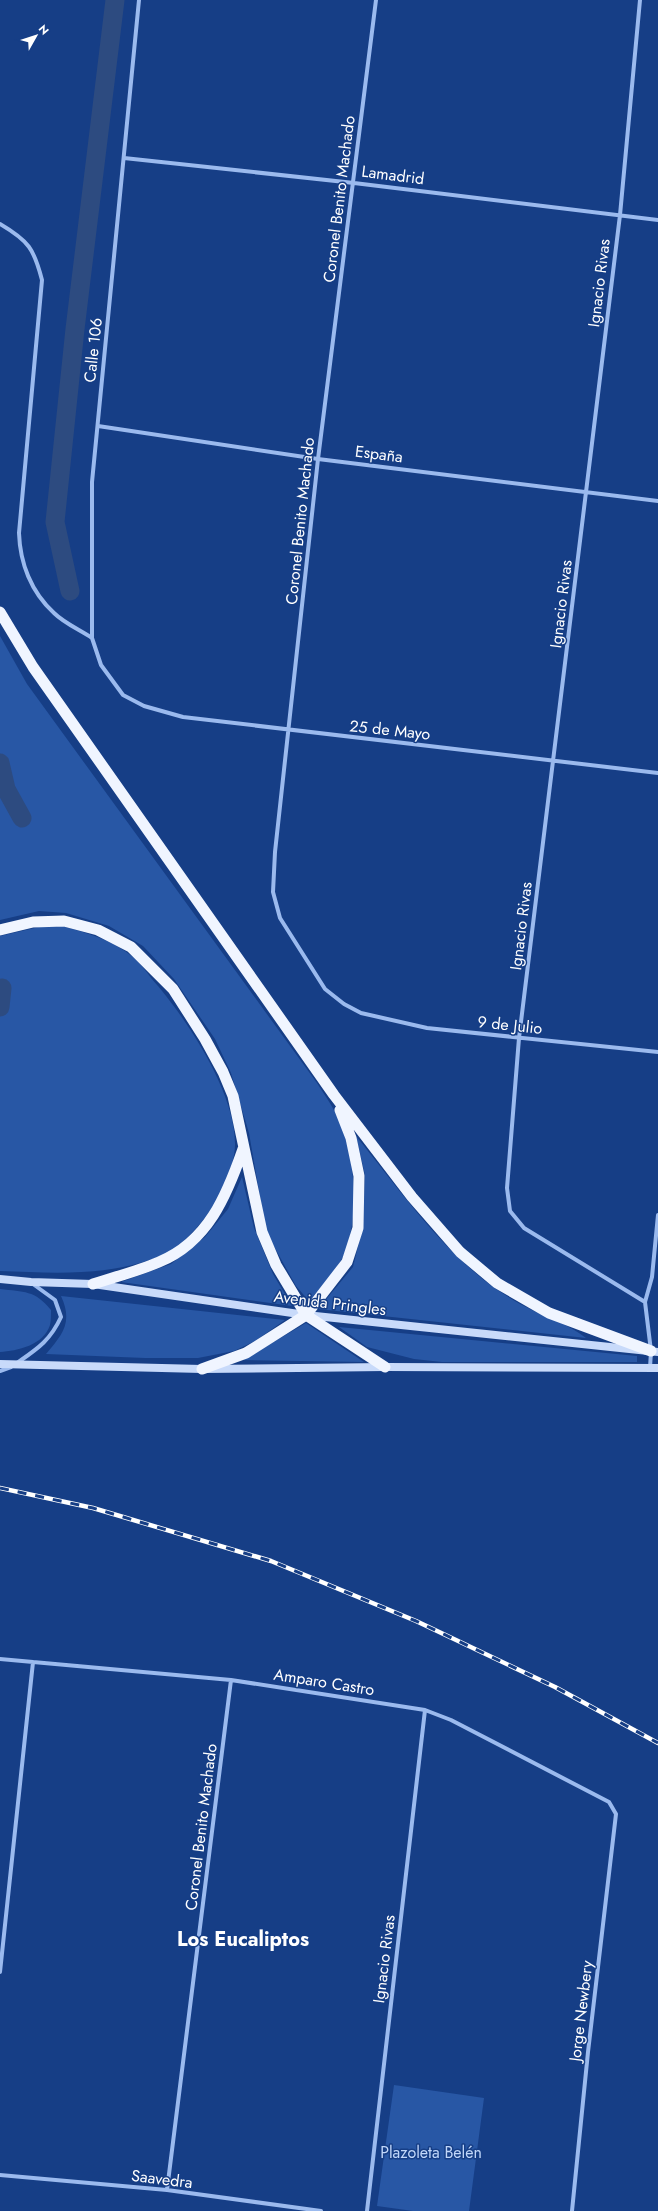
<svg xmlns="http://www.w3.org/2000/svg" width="658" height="2211" font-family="Jost,sans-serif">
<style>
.green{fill:#2857a5}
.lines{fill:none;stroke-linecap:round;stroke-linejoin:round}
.canal{stroke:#2d4b80;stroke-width:19}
.minor{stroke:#9bbaee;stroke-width:4}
.secondary{stroke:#c8dafa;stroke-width:8}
.trunk{stroke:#f0f5ff;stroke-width:11}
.rail-casing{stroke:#fff;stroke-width:4.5}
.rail{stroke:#163e86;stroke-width:3;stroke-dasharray:9;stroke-linecap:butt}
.labels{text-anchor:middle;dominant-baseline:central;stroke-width:3;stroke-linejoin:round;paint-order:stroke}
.street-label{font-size:16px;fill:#fff;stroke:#163e86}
.park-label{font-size:16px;fill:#c1d7fa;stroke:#163e86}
.district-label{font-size:20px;font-weight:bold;fill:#fff;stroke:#163e86}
</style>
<rect width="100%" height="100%" fill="#163e86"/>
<!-- green -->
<path class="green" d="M0,636L27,684L317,1083C323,1093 330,1102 335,1112C355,1150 361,1214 344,1255C336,1272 321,1287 309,1301L296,1286L266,1232L249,1133L231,1073L215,1039L174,979L143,946L109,926L66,913L39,911L0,920Z
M62,926C88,933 112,940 133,957C140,963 146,971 151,978C185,1016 236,1092 235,1145C235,1167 218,1202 204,1219C193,1232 179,1248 163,1255C111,1277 55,1273 0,1271V936L39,927Z
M356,1136C399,1189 438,1246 493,1287C505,1295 519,1304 532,1310C550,1319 570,1325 586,1338L318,1309L353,1267L363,1226L365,1175Z
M242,1177L254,1228L273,1274L292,1306L121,1282L171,1264L205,1237L228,1209Z
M0,1289C24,1292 35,1290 51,1310C51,1315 51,1321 50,1325C44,1345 17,1351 0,1352Z
M61,1296L285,1320L255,1341L234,1351L198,1358H145L46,1354C63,1334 73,1322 61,1296Z
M306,1323L364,1362L243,1360Z
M339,1327L637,1356V1362H442L414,1359L367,1347Z
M394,2085L484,2098L469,2211H413L377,2206Z"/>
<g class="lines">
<!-- canal -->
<path class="canal" d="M70,591L55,522L75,329L115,0
M0,763L6,789L22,818
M0,1007L2,988"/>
<!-- minor -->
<path class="minor" d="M139,0L92,482V638L101,665L123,695L144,706L183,717L658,773
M376,0L318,459L275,852L273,892L280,918L325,989L344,1004L361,1013L427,1028L658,1052
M640,0L620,215L519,1038L507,1188L510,1211L524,1228L645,1302
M124,158L354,183L658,220
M0,224C29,241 34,249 42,280L19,533C20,563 31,592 54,613C64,623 80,630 92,638
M98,426L318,459L658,501
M17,1363C37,1349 50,1341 61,1317L55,1300L33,1284
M650,1368L651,1351L645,1302L652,1277L658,1215
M0,1371L11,1367
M0,1659L231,1680L425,1710L451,1720L609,1802L616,1814L588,2052L572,2211
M0,1972L33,1662
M0,2175L167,2190L321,2211
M167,2190L231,1680
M367,2211L425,1710"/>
<!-- secondary -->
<path class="secondary" d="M0,1279L31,1282L93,1284L306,1315L658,1352
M0,1364L202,1369L385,1367L658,1368"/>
<!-- trunk -->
<path class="trunk" d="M0,612L33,667L334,1095L412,1197L460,1252L497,1283L549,1313L651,1351
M0,930L33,922L64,921L98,930L131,947L173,989L205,1039L223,1072L233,1096L262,1232L276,1265L306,1315L385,1367
M93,1284C115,1277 138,1271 159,1262C208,1242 227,1195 243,1149
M202,1369L246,1353L306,1315L347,1262L358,1228L359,1176L351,1138L340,1110"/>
<defs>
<path id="rail" d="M0,1488L93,1508L271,1561L416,1621L555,1687L658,1743"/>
</defs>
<!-- rail casing -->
<use href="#rail" class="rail-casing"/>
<!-- rail -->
<use href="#rail" class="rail"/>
</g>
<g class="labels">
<!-- street labels -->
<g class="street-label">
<text transform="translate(393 175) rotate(7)">Lamadrid</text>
<text transform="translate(339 199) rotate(-83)">Coronel Benito Machado</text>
<text transform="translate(599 283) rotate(-83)">Ignacio Rivas</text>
<text transform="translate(93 350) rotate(-84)">Calle 106</text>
<text transform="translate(379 454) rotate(7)">España</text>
<text transform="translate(300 521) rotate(-84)">Coronel Benito Machado</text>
<text transform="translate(561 604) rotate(-83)">Ignacio Rivas</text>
<text transform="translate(390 730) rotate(6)">25 de Mayo</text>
<text transform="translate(521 926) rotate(-83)">Ignacio Rivas</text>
<text transform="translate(510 1025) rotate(6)">9 de Julio</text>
<text transform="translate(330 1303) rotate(7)">Avenida Pringles</text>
<text transform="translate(324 1682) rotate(9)">Amparo Castro</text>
<text transform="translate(201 1827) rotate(-83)">Coronel Benito Machado</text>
<text transform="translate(384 1959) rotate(-83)">Ignacio Rivas</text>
<text transform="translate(581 2011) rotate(-83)">Jorge Newbery</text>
<text transform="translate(162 2179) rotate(7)">Saavedra</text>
</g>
<!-- park labels -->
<g class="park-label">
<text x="431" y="2152">Plazoleta Belén</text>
</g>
<!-- district labels -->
<g class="district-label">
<text x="243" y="1939">Los Eucaliptos</text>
</g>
</g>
<!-- north arrow -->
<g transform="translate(36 36) rotate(51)" stroke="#163e86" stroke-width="3" paint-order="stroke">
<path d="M0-3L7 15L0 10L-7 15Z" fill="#ffffff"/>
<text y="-6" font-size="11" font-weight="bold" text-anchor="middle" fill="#ffffff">N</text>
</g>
</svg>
